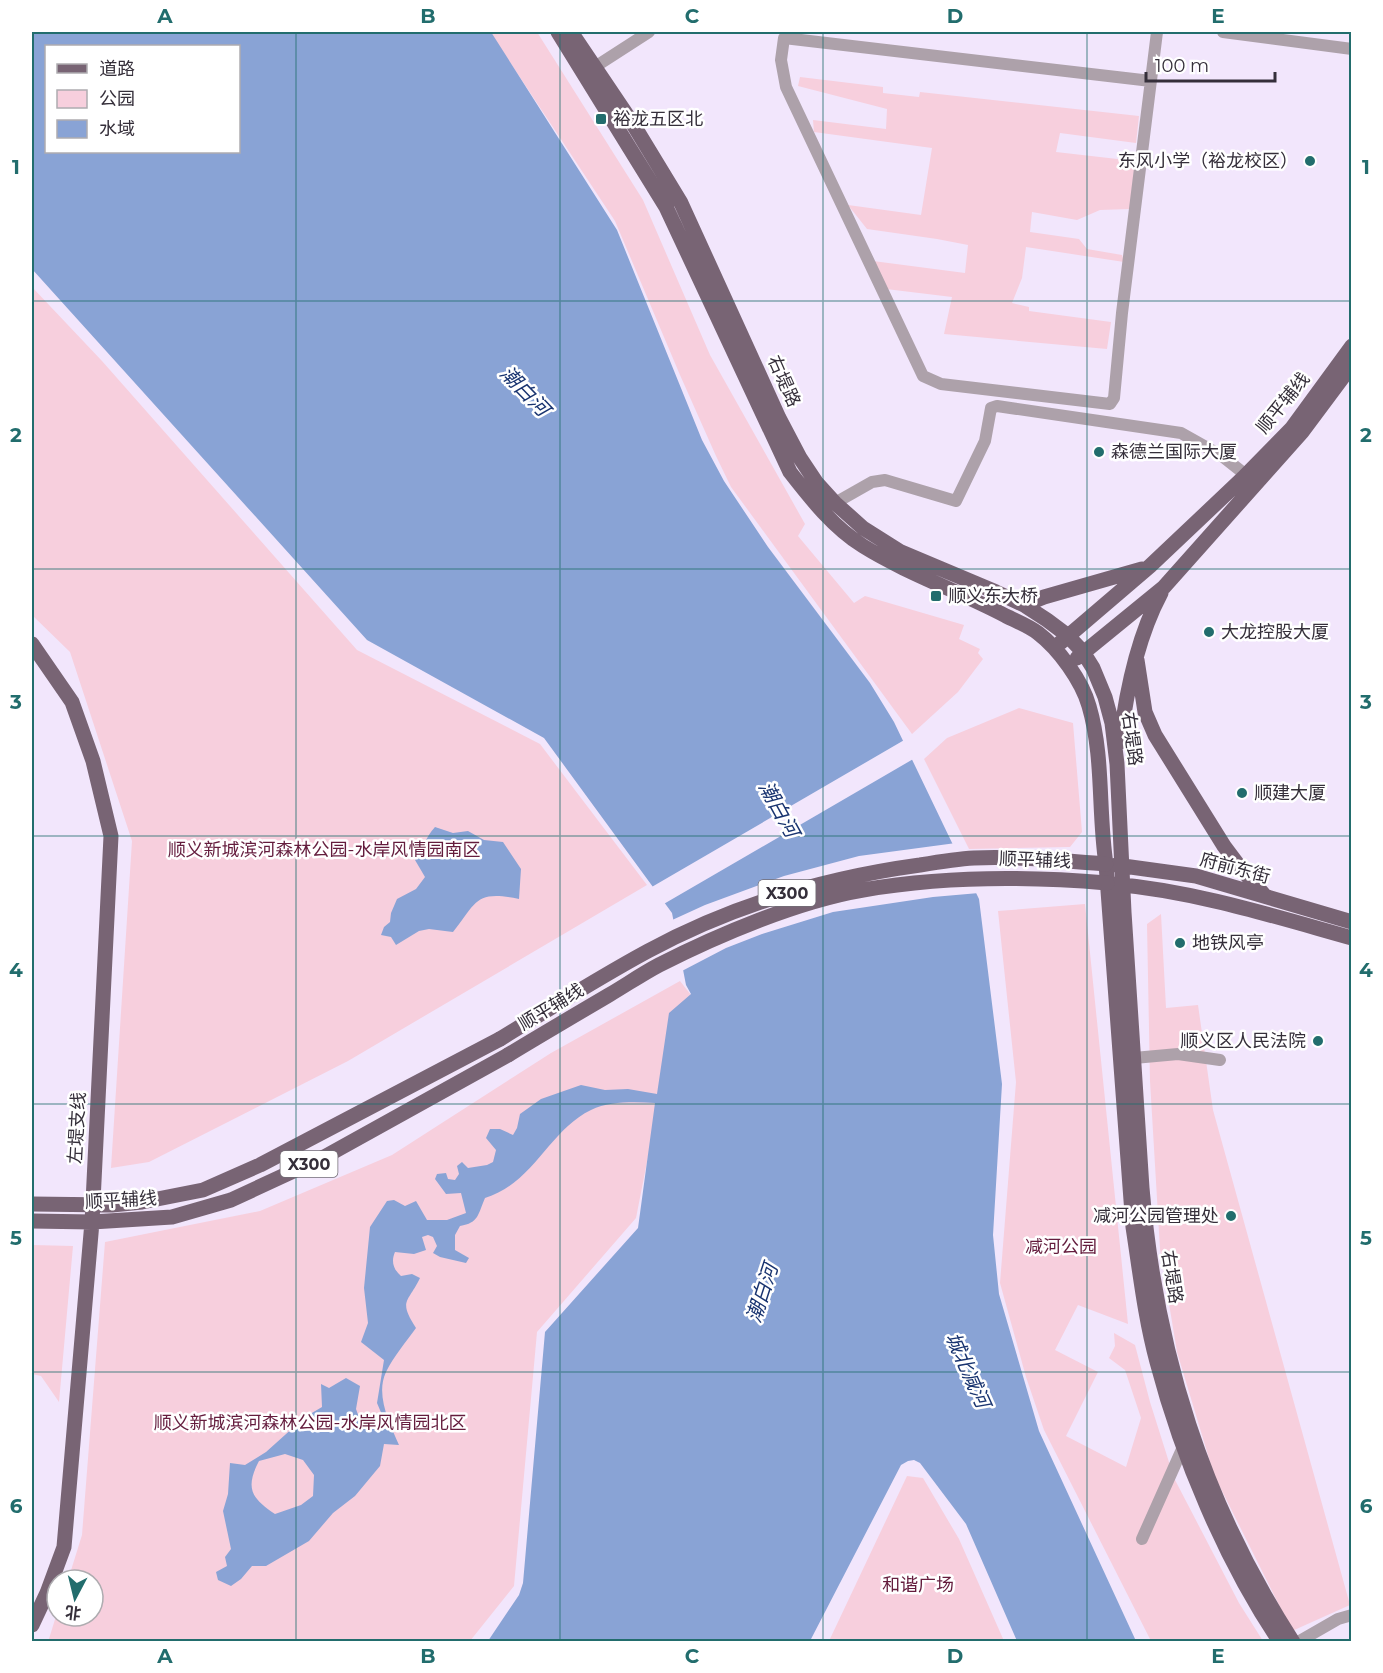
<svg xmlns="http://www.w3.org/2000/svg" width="1383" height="1673" font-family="Montserrat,'Noto Sans SC',sans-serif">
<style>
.green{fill:#f7cfdd}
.water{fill:#89a3d5;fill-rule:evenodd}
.pier{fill:#f2e6fc}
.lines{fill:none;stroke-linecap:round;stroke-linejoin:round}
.minor{stroke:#ada1aa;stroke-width:12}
.major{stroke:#786474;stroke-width:15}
.major-bridge{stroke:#786474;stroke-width:15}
.grid{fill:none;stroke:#226d6d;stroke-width:1.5;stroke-opacity:0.55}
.poi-dot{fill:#226d6d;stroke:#fff;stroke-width:2}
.labels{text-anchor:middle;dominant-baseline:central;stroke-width:5;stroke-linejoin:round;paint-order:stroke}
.shield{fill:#fff;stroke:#726d75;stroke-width:1.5}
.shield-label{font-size:16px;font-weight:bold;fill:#352f3a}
.poi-label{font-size:18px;fill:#352f3a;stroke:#fff;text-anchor:start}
.street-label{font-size:18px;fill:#352f3a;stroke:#fff}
.park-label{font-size:18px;fill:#641c3d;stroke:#fff}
.water-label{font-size:20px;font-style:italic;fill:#193470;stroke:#fff}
.neatline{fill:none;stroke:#226d6d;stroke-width:2}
.grid-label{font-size:20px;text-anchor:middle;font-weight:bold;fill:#226d6d}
</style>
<rect width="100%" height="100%" fill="#f2e6fc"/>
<!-- green -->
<path class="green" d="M490,32H537L643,200L710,355L805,524L798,536L854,603L865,596L964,625L959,639L980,649L978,653L983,659L958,692L912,734L731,487L716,456L680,375L615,221Z
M800,77L883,87V93L919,97L920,92L1139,116L1136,143L1060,133L1056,152L1135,161L1130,209L1100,210L1077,220L1032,212L1030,232L1079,239L1087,249L1122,255L1124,262L1026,247L1022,278L1012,303L1029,307V311L1111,322L1107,349L944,334L952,297L886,289L873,261L965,273L968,245L937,239L867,229L848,205L921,215L932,148L814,132L813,120L886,129L887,109L798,86Z
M32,287L102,361L357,650L540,744L647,885L348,1061L149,1162L111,1168L132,841L70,652L32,615Z
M1019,708L1073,723L1082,832L1070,847L969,849L924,759L947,738Z
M1085,904L1128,1324L1078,1305L1055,1350L1098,1372L1066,1436L1126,1467L1141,1418L1125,1370L1109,1358L1115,1346L1114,1333L1135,1345L1150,1402L1174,1478L1239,1603L1263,1641H1151L1044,1430L1026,1377L1000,1283L1016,1082L998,911Z
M1161,914L1166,1008L1198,1005L1213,1110L1350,1605L1292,1631L1214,1475L1177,1352L1160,1249L1150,1081L1147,924Z
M680,981L691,995L655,1121L636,1218L537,1332L514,1586L470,1641L48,1642L57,1613V1616H93V1580H68L82,1535L105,1242L260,1211L392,1155L551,1053Z
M32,1245L73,1246L59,1402L41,1376L32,1374Z
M907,1476L923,1478L959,1539L1004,1641H829Z"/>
<!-- water -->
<path class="water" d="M32,32H491L617,230L702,440L724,481L768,547L870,683L894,722L979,899L1002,1084L993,1235L999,1294L1039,1431L1136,1641H1017L966,1524L920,1463L914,1460L908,1461L901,1465L810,1641H488L519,1595L523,1583L545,1332L638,1228L655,1103C634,1102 610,1101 591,1110C549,1130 534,1183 485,1198C478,1214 479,1223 460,1226L455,1235V1250L469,1258L466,1263L440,1257L433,1253L437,1246L433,1237L428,1235L422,1237L426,1250L414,1254L395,1252C391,1261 393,1269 401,1276L412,1274L420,1278C408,1303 398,1300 416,1328C406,1342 394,1356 386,1372C375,1395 390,1424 399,1445L384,1444L380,1466L355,1496L333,1513L309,1541L266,1566H252L241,1579L231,1586L218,1580L216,1572L227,1566L225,1557L231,1549L223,1511L228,1494L230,1463L245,1465L266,1452L305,1417L322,1407L321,1384L329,1388L346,1378L360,1386L356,1409L361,1423L375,1429H388L377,1403L384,1360L361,1342L368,1323L364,1288L370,1227L387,1201L394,1200L405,1206L416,1201L427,1220H447L466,1213L461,1193L446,1194L435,1179L437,1174L446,1173L448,1179L455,1180L459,1174L457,1166L462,1162L468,1168L487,1165L493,1162L496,1150L486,1138L490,1129H500L513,1135L517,1128L520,1114L541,1099L581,1085L605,1090L628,1089L657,1094L669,1013L691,994L686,985L672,913L544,738L367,640L32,269ZM46,46H238V152H46ZM285,1454L303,1460L314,1475L313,1496L301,1505L275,1514C251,1498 245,1488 259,1461Z
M435,827L453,833L468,831L484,840L503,842L521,869L519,899C475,890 477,902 453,932L429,929L419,931L396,945L391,937L381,935L384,927L390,922L391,913L397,899L416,889L425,877L415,860C422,849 426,837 435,827Z"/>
<!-- pier -->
<path class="pier" d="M906,739L915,758L662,905L650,888Z
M956,843L979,893L933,897L833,912L762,934L726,948L680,972L670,921L705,905L784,876L859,856Z"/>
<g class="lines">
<!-- minor -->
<path class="minor" d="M1223,32L1352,49
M587,72L649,32
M1151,81L784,38L781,60L786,87L923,376L941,384L1110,404L1114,398L1122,313L1157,32
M835,503L872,482L885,480L956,501L985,441L991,408L997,406L1181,433L1222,456L1251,479
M1134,1058L1178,1054L1220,1060
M1142,1539L1183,1447
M1298,1642L1338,1619L1352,1615"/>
<!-- major -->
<path class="major" d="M558,32L666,207L790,472C811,499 834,528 863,546C908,574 959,591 1006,616C1016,621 1029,626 1038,633C1059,649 1082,681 1089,706C1104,757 1098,812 1106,864L1133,1227C1140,1272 1145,1318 1157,1362C1182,1457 1225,1560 1280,1642
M571,32L633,124L681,203L779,418L800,458L816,482L835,503L863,528L901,552L996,592L1024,605L1047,620L1067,635L1083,652L1093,668L1105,697L1112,723L1117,764L1124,912L1142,1188C1156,1353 1203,1503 1293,1642
M1024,605L1044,597L1142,569
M1060,643L1150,566L1243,478L1292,428L1352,346
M32,644L72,702L93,761L111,836L92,1222L64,1547L47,1593L32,1625
M1077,658L1164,587L1302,432L1352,365
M1137,660L1145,712L1155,735L1224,846L1239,866L1265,896
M1120,742C1126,693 1138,636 1161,593
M1116,865L1196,876L1352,922
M1113,884C1194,891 1273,916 1352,938
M32,1204L112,1205L142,1202L203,1190L260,1165L500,1039
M32,1221L92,1222L172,1217L231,1200L326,1156L508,1055"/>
<!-- major-bridge -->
<path class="major-bridge" d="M500,1039C549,1009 598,978 648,951C733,905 825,878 920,865C938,862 956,859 974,858C1018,856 1062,861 1106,864
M508,1055C541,1035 575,1015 609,995C626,985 642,974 659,965C718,935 798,901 863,890C944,876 1025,876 1107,883"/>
</g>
<!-- grid -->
<path class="grid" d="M296,32V1642M560,32V1642M823,32V1642M1087,32V1642M32,301H1352M32,569H1352M32,836H1352M32,1104H1352M32,1372H1352"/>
<!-- markers -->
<g class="poi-dot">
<rect x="595" y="113" width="12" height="12" rx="3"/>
<circle cx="1310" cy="161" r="6"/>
<circle cx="1099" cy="452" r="6"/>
<rect x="930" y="590" width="12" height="12" rx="3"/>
<circle cx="1209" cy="632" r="6"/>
<circle cx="1242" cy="793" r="6"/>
<circle cx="1180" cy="943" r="6"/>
<circle cx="1318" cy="1041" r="6"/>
<circle cx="1231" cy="1216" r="6"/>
</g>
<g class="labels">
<!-- shield labels -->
<g class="shield">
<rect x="758.5" y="880" width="57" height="26" rx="4.5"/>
<rect x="280.5" y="1151" width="57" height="26" rx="4.5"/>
</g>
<g class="shield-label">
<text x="787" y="893">X300</text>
<text x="309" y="1164">X300</text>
</g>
<!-- poi labels -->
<g class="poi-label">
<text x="613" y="119">裕龙五区北</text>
<text x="1298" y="161" text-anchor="end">东风小学（裕龙校区）</text>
<text x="1111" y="452">森德兰国际大厦</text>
<text x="948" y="596">顺义东大桥</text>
<text x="1221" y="632">大龙控股大厦</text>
<text x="1254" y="793">顺建大厦</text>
<text x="1192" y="943">地铁风亭</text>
<text x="1306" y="1041" text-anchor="end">顺义区人民法院</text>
<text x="1219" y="1216" text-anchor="end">减河公园管理处</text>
</g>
<!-- street labels -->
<g class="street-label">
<text transform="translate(784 381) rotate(66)">右堤路</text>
<text transform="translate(1283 403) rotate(-51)">顺平辅线</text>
<text transform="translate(1132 739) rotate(82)">右堤路</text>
<text transform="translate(1035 860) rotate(2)">顺平辅线</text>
<text transform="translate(1235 868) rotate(15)">府前东街</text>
<text transform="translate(551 1007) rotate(-31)">顺平辅线</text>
<text transform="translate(77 1128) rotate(-87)">左堤支线</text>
<text transform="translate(121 1200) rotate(-3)">顺平辅线</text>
<text transform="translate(1172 1277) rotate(81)">右堤路</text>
</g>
<!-- park labels -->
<g class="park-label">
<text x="324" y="850">顺义新城滨河森林公园-水岸风情园南区</text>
<text x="1061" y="1247">减河公园</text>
<text x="310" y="1423">顺义新城滨河森林公园-水岸风情园北区</text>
<text x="918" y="1585">和谐广场</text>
</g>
<!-- water labels -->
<g class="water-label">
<text transform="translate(525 391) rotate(46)">潮白河</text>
<text transform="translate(779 809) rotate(61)">潮白河</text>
<text transform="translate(762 1293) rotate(-72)">潮白河</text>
<text transform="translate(968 1370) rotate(66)">城北减河</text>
</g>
</g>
<!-- border -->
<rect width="1383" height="1673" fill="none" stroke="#ffffff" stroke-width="66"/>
<!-- legend -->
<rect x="45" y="45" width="195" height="108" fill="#ffffff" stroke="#aeacb0" stroke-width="1.5"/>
<rect x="57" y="64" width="30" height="9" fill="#786474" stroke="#aeacb0" stroke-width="1.5"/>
<text x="99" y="75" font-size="18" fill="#352f3a">道路</text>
<rect x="57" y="90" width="30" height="18" fill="#f7cfdd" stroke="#aeacb0" stroke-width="1.5"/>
<text x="99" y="105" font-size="18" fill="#352f3a">公园</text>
<rect x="57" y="120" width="30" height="18" fill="#89a3d5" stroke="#aeacb0" stroke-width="1.5"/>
<text x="99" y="135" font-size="18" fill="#352f3a">水域</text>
<!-- north arrow -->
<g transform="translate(75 1598) rotate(187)"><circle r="28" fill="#ffffff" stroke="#aeacb0" stroke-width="1.5"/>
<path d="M0-4.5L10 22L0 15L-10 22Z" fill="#226d6d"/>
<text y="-9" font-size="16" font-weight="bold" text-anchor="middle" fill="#352f3a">北</text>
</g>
<!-- scale -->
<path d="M1146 72v9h129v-9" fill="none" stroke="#352f3a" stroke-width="3"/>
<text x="1155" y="72" font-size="18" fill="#352f3a" stroke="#ffffff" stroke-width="4.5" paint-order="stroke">100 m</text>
<rect x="33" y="33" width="1317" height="1607" class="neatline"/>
<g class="grid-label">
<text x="165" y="23">A</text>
<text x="428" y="23">B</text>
<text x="692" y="23">C</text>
<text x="955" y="23">D</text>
<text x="1218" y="23">E</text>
<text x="16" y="174">1</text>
<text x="1366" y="174">1</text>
<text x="16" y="442">2</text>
<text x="1366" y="442">2</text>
<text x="16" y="709">3</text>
<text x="1366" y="709">3</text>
<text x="16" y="977">4</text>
<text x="1366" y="977">4</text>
<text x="16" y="1245">5</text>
<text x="1366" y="1245">5</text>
<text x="16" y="1513">6</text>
<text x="1366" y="1513">6</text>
<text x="165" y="1663">A</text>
<text x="428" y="1663">B</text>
<text x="692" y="1663">C</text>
<text x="955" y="1663">D</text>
<text x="1218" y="1663">E</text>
</g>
</svg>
